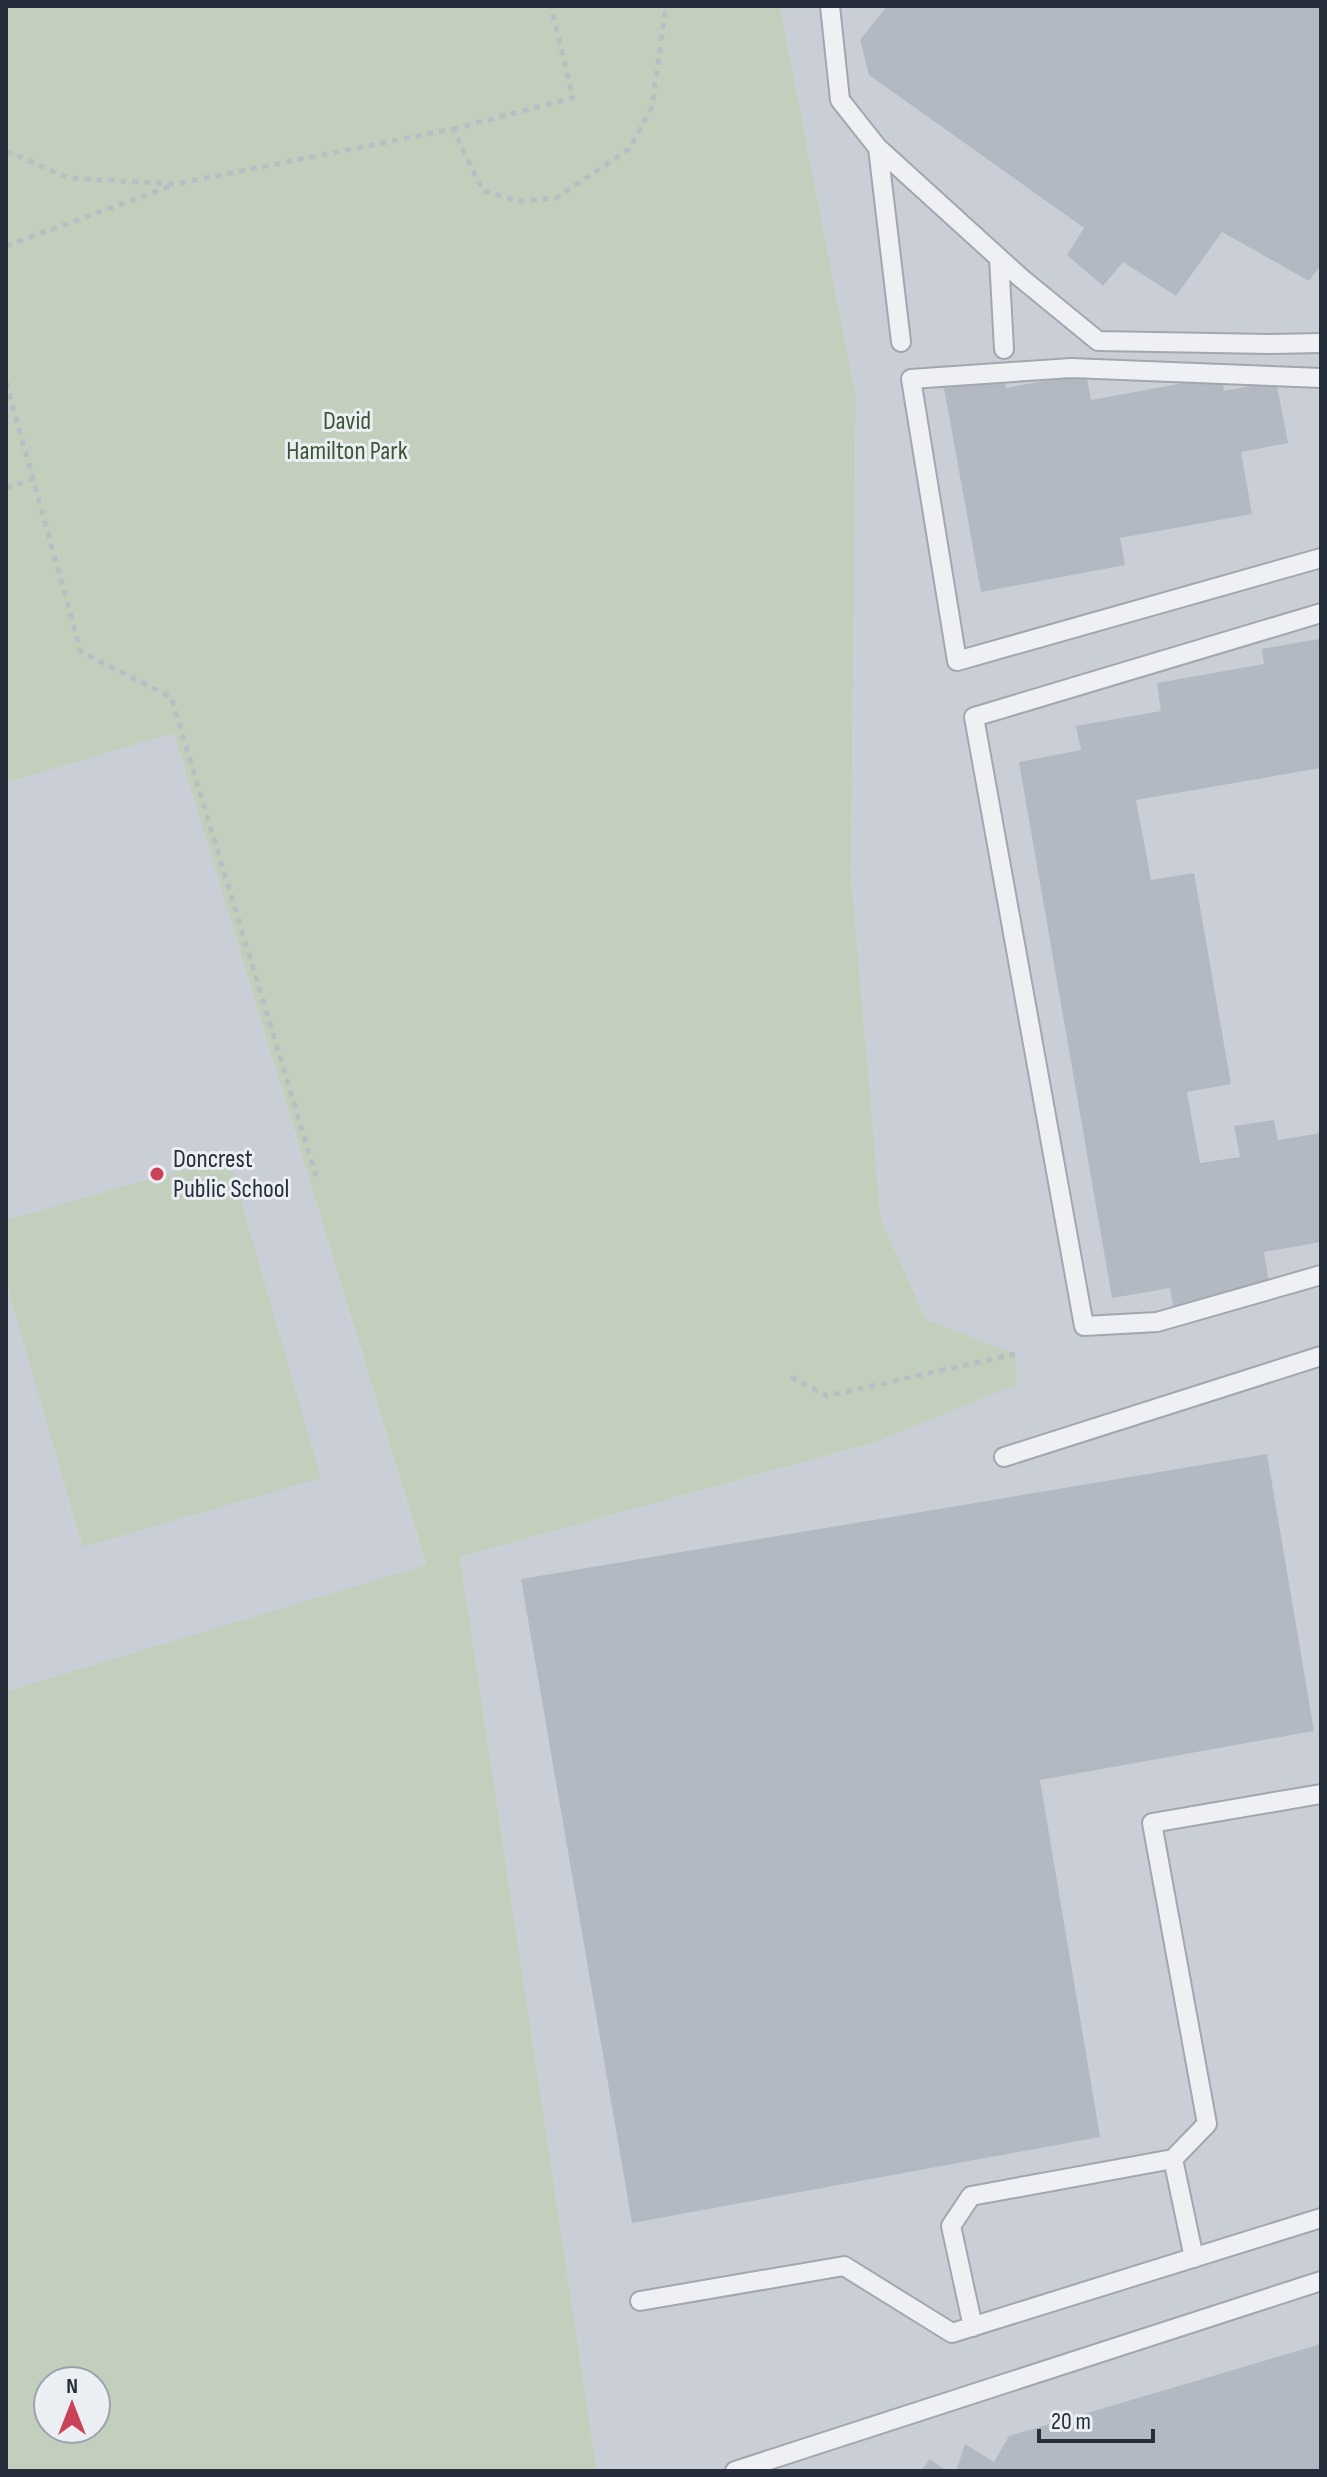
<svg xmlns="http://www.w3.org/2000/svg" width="1327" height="2477" font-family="'Sofia Sans Condensed',sans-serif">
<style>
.built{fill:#cacfd7}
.green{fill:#c2cfbd;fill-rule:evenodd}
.building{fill:#b3b9c2}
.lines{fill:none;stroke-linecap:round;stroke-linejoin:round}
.service-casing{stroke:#a2a7af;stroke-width:22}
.path{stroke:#babec4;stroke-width:5;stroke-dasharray:6 6;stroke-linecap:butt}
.service{stroke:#eef0f4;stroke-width:18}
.poi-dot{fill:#c94258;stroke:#ebeff4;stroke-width:3}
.labels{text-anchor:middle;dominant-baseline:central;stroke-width:6;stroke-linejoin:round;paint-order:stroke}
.park-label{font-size:26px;fill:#3b5734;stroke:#ebeff4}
.poi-label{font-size:26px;fill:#262e3b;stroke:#ebeff4;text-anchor:start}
</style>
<rect width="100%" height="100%" fill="#dce0e6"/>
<!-- built -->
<path class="built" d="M780,6H1321V2471H597L460,1557L876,1442L1017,1383L1014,1354L926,1319L881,1221L851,876L856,397Z
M174,732L426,1566L6,1691V783Z"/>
<!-- green -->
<path class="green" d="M6,6H780L856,397L851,876L881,1220L926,1319L1015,1354L1017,1384L876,1442L460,1557L597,2471H6V1691L426,1565L174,733L6,783ZM96,2381V2429H48V2381Z
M228,1157L321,1478L83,1547L6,1282V1220Z"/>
<!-- building -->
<path class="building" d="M887,6H1321V265L1309,281L1222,232L1176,296L1123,262L1103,286L1067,255L1084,228L869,75L860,40Z
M1086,373L1091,400L1222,376L1224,391L1276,381L1288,443L1241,452L1252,514L1120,538L1125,565L981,592L944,388L1005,378L1006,388Z
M1319,639L1321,768L1136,800L1151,880L1194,873L1231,1084L1187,1092L1200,1163L1240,1157L1234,1126L1274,1120L1278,1140L1321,1133V1242L1264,1252L1270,1289L1173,1306L1170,1288L1112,1298L1019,762L1081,750L1076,726L1161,711L1157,683L1264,664L1262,649Z
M1267,1454L1314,1731L1040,1780L1100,2137L632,2223L521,1579Z
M1321,2344V2471H956L965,2444L994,2462L1009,2436Z
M930,2459L947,2471H921Z"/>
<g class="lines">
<defs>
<path id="service" d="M830,6L840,100L878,148L1021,278L1098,341L1270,344L1321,343
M878,148L901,342
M999,258L1004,349
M1321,378L1071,368L911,379L957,661L1321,558
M1321,613L974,717L1084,1326L1157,1322L1321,1275
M1004,1457L1321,1356
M1173,2159L1207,2124L1152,1823L1321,1794
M640,2301L844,2266L952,2333L1321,2218
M973,2327L951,2226L971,2196L1173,2159L1194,2258
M735,2471L1321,2281"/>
</defs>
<!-- service casing -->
<use href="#service" class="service-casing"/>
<!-- path -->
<path class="path" d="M453,129L573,98L551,6
M6,151L69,178L175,184L453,129L483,191L519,201L556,198L629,149L652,107L666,6
M6,246L171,186
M6,382L81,652L171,697L316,1176
M6,488L33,479
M791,1377L827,1396L1015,1354"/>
<!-- service -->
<use href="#service" class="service"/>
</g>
<!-- markers -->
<circle class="poi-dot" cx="157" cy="1174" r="8"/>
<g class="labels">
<!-- park labels -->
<g class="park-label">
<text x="347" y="421">David<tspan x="347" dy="30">Hamilton Park</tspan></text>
</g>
<!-- poi labels -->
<g class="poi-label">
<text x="173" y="1159">Doncrest<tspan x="173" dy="30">Public School</tspan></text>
</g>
</g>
<!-- border -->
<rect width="1327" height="2477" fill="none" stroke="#262e3b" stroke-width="16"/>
<!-- north arrow -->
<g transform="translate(72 2405)"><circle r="38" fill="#ebeff4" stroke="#9ca2aa" stroke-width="2"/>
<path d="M0-6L14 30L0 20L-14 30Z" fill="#c94258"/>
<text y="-12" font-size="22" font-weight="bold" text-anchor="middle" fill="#262e3b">N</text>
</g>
<!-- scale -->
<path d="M1039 2429v12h114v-12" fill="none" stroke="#262e3b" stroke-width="4"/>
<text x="1051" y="2429" font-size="24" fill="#262e3b" stroke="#ebeff4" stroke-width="6" paint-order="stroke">20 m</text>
</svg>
